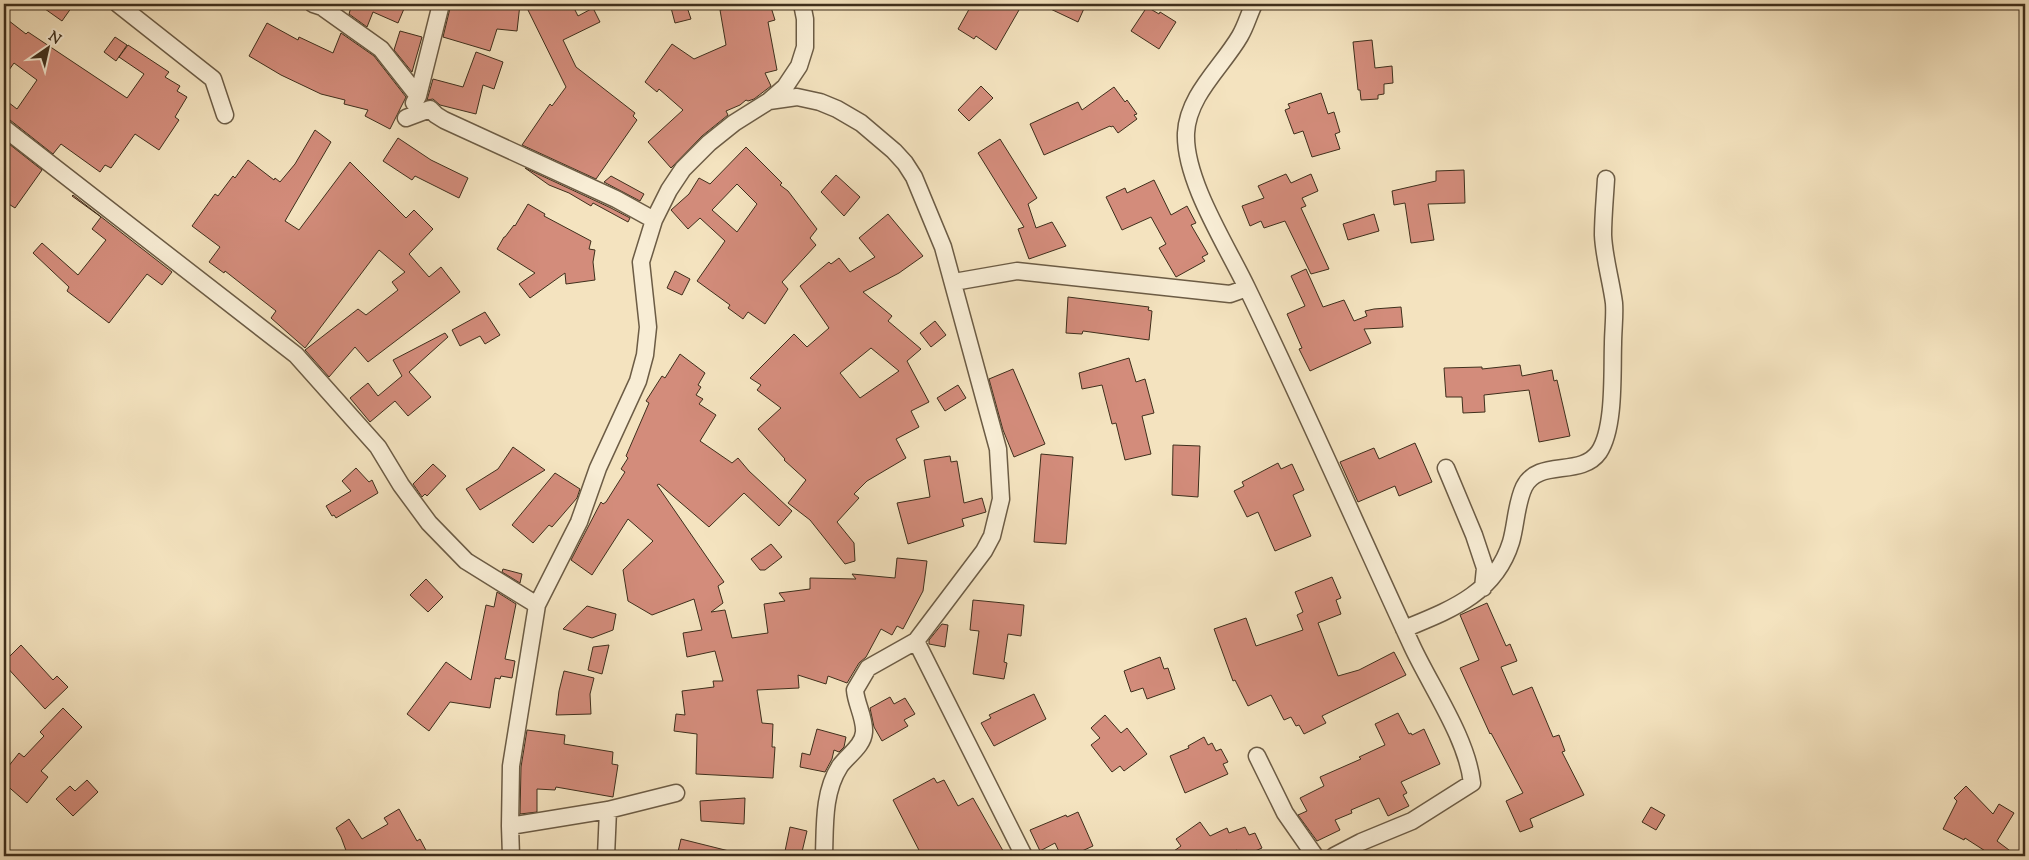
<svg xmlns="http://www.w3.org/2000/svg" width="2029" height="860" font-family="'Sorts Mill Goudy',serif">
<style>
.building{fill:#d38c7b;stroke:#3f2f1c;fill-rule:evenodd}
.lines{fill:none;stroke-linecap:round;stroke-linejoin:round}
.minor-casing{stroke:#6c5c45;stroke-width:19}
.minor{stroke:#f8edd5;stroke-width:16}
</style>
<rect width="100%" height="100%" fill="#f4e3bf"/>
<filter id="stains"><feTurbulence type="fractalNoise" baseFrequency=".004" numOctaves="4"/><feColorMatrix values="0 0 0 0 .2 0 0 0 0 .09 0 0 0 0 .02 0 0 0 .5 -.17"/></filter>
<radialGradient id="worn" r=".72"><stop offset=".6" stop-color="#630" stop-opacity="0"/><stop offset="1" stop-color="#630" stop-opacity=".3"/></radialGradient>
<!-- building -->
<path class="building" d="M38,4H74L62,21Z
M352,4H406L398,23L373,12L367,27L349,14Z
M451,4H520L517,31L497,29L490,51L443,37Z
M525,4H572L578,16L593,8L600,22L563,40L576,67L635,113L633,116L637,120L596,179L522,145L550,104L552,106L566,87Z
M670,4H686L691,19L675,23Z
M744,4H770L775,20L768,22L777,70L765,73L771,86L754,99L748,101L746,100L740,105L726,111L728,115L702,136L671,168L648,142L683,110L659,89L657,92L645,82L672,44L694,59L726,45L720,10L745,6Z
M972,4H1020L1017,9L1019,10L996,50L976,36L974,39L958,29Z
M1040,4H1086L1078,22Z
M1147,7L1159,14L1160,12L1176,22L1159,49L1131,31Z
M4,17L26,34L28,32L127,98L144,74L119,57L128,45L169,72L165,77L180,86L177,91L187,97L175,117L179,120L159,150L135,134L111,168L105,165L100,172L61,144L53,154L10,120L4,118V99L17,109L37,80L14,63L4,77Z
M267,23L298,40L299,37L333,53L341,33L374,56L406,97L390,129L365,116L368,110L344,104L345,100L321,94L281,75L249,56Z
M400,31L422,37L412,72L394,50Z
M115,37L127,45L116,61L104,52Z
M1372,40L1375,68L1392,66L1393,83L1384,84V94L1378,95V99L1361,100L1360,90H1358L1353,42Z
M476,52L503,62L494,89L483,85L476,114L440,105L433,99L427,100L433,79L463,87Z
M981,86L993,98L969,121L958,110Z
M1114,87L1125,102L1127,100L1137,114L1134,115L1137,119L1118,133L1113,126L1111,127L1110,126L1044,155L1030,124L1078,102L1082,110Z
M1321,93L1328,114L1334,112L1340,132L1335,134L1340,149L1312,157L1303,131L1294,134L1285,110L1290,108L1288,104Z
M315,130L331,142L285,221L299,230L350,162L406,218L414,210L433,229L409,254L429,277L441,267L460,292L368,362L355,347L329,377L305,350L358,309L366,315L398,290L392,282L405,272L379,250L305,348L271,318L276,311L225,271L224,273L209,262L220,247L192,226L215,194L218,196L233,176L235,178L248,160L274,180L275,178L280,182L295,164Z
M398,138L431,160L468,178L459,198L415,176L412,180L383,161Z
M1000,139L1037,198L1028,204L1036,228L1052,222L1066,246L1029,259L1018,229L1024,227L978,153Z
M4,140L42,170L15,208L4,201Z
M746,147L782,183L780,185L788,191L817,229L810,238L816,245L782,282L788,289L765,324L748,312L743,319L728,308L730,305L697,281L725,241L700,218L688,229L671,210L689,194L699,178L710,184ZM737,184L757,204L737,232L712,210Z
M525,168L611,208L630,218L628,222L593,203L591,206L569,193L549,185Z
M1464,170L1465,203L1428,204L1434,240L1411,243L1405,203L1394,205L1392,191L1436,181V171Z
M1286,174L1291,183L1311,174L1318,191L1302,198L1306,206L1301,208L1329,269L1311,274L1285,221L1264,228L1261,221L1250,226L1242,206L1264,198L1258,186Z
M836,175L860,197L844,216L821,192Z
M611,176L644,194L640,201L604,182Z
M1154,180L1171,215L1187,206L1196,223L1191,225L1208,254L1202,257L1205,261L1176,277L1159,248L1166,244L1151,217L1122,230L1106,197L1125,188L1127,193Z
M73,195L172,272L162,285L147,274L109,323L67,291L69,287L33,253L42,243L78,275L106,240L92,229L101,217L72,196Z
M528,204L545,214L544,216L591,241L589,249L595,250L593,262L595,280L566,284L565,273L530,298L519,284L535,273L497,249L504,237H505L514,225L515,226Z
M888,214L923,256L899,273L863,292L892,316L888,321L921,349L907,361L929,402L911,411L919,427L896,439L906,458L867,481L854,494L859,498L837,522L854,543L855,561L845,564L810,520L788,503L806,480L784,460L785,459L758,429L781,408L757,390L761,385L750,378L794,334L807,347L829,328L800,286L829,262L831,264L839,258L850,272L875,257L859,238ZM871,348L899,371L860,398L840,373Z
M1374,214L1379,231L1348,240L1343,224Z
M1306,269L1323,307L1344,300L1354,321L1367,316L1365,311L1374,309L1401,307L1403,327L1364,329L1371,343L1310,371L1299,349L1302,348L1287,314L1305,306L1291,276Z
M675,271L690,279L682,295L667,288Z
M1068,297L1149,307L1148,310L1152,311L1149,340L1083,331L1082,334L1066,333Z
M485,312L500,335L485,344L480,336L460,346L452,330Z
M935,321L946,335L931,347L920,333Z
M445,333L448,337L409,372L431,397L408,416L395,401L370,422L350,398L368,383L378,396L402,376L393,360Z
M680,354L705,373L698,385L701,387L696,395L703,399L699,404L716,415L700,441L732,463L738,458L749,471L792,511L779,526L744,493L709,527L659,484L657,485L724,582L718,586L723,603L711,612L725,610L732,638L768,633L764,604L785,601L779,593L810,589V578L856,579L852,574L895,578L897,558L927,561L923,591L903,629L897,626L892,635L881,629L866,657L859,663L847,683L828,676L826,684L798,675L799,688L757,690L762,723L773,724L772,747H775L773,778L696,774L697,734L674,731L676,714L685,715L682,691L714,687L713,681H723L715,651L687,657L683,633L702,630L694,599L652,615L628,601L623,570L653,541L628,519L592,575L571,560L601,502L603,504L606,502L625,472L621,469L628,458L626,456L649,403L646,401L662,376L665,378Z
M1129,358L1136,382L1145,379L1154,413L1142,416L1151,454L1125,460L1116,423L1112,424L1102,385L1082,389L1079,373Z
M1520,365L1522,376L1552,370L1554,381L1557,380L1570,436L1539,442L1529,390L1484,395L1485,412L1463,413L1462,397H1446L1444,368L1482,367V369Z
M1013,369L1045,444L1014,457L1003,430L989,379Z
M958,385L966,398L945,411L937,398Z
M1415,443L1432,482L1399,496L1395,486L1358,502L1340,462L1374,448L1379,459Z
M1173,445L1200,446L1198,497L1172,495Z
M513,447L545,470L480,510L466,489L498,469Z
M1041,454L1073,457L1066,544L1034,542Z
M950,456L951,462L957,461L964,503L982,498L986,512L962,519L964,526L908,544L897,503L930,497L924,460Z
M1278,463L1281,469L1292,464L1304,490L1293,495L1311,536L1275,551L1258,512L1247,517L1234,491L1244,486L1242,482Z
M433,464L446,476L427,496L425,494L422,497L413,484Z
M356,468L369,482L372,480L378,493L336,518L334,515L332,516L326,506L351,491L342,481Z
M555,473L580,489L577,498L552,527L549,525L533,543L512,525Z
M771,544L782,557L765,570H760L751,559Z
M503,569L522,574L520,583L502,572Z
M1332,577L1341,598L1336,600L1341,614L1318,623L1338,676L1359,670L1394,652L1406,675L1322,716L1326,723L1304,734L1299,725L1296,726L1291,717L1284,720L1271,695L1248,706L1235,680L1233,681L1214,629L1246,618L1256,646L1303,630L1297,615L1303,612L1295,592Z
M426,579L443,597L428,612L410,595Z
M497,592L516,604L505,659L515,661L512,678L501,676L500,679L495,678L490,708L450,702L429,731L407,714L446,662L471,680L486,605L494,607Z
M973,600L1024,605L1021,636L1008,634L1004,662L1007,663L1004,679L973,674L979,631L970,630Z
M1487,603L1506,646L1510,644L1517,661L1501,667L1513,695L1532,687L1553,737L1559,735L1565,751L1562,752L1584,795L1530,819L1533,827L1520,832L1506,801L1523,793L1491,733L1490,734L1460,668L1479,660L1460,615Z
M587,606L616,614L613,630L592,638L563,629Z
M942,624L948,625L945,647L929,644V640Z
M21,645L53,680L57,676L68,687L45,709L4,664V662Z
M609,645L602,674L588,670L593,647Z
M1160,657L1164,669L1168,668L1175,689L1147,699L1143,688L1131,692L1124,671Z
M564,671L594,678L590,694L591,714L556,715L559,691Z
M1034,694L1046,719L994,746L981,723L991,718L989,715Z
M890,697L894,704L905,698L915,714L904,720L908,726L882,741L874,727L870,708Z
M63,708L82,727L41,771L48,777L27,803L4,783V772L19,753L24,757L44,736L40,732Z
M1398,713L1409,734L1411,733L1412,735L1424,729L1440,764L1401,782L1407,793L1403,795L1409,806L1388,816L1379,798L1351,810L1352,813L1335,820L1340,830L1317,841L1298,815L1307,811L1300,798L1324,786L1320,777L1361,759L1359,757L1385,745L1375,724Z
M1105,715L1121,733L1127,728L1147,754L1124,771L1120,766L1112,772L1091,745L1100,738L1091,728Z
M817,729L846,737L844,747L839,752L834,750L832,759L825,772L800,767L802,753L810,755Z
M527,730L565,735L564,744L613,752L612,764L618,765L613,797L556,787L555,790L537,789V812L520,814L521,767Z
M1204,737L1208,745L1212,743L1216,751L1221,749L1228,762L1223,764L1228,774L1185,793L1170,756L1189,748L1188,746Z
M934,778L937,783L944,780L958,806L973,798L1006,856H922L893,800Z
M87,780L98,792L73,816L56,799L70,786L75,791Z
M1966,786L1993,814L1999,804L2014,813L1997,841L2017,856H1993L1965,838L1964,840L1943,829L1957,801L1954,798Z
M745,798L744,824L701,821L700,801Z
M1651,807L1665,815L1656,830L1642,822Z
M399,809L417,841L420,839L429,856H348L341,837L336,828L349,819L362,839L388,824L384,818Z
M1078,812L1093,846L1071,856H1061L1055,843L1040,851L1030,830L1066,815L1067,817Z
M1200,822L1210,836L1227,828L1229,833L1245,827L1249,835L1255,833L1262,848L1255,851L1258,856H1240L1237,850L1223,856H1167L1181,846L1176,839Z
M790,827L807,831L801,856H784Z
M681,839L729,851L728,856H677Z"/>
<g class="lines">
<defs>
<path id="minor" d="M118,4L213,79L225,115
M313,4L322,7L381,49L418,96
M1254,4C1249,14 1246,26 1240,36C1222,67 1188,95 1186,133C1184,180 1227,246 1247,288C1304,406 1357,527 1412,646C1431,687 1467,738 1472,783L1412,821L1361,842L1334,856
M769,101L797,97L820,102L837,109L861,123L894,151L905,163L914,177L943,247L998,449L1001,499L992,536L984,551L916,641L868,668L855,690C856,704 865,718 864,732C863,746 848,755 840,766C823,792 825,826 824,856
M414,103L418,96L441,4
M406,118L430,109L436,115L444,120L616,199L654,220
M4,128L296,355L378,447L401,485L429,523L466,561L537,605
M954,282L1017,271L1230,294L1247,288
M1446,468L1474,535L1485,568L1483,588
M1404,629C1450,610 1495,594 1511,542C1516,525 1516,504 1524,487C1538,458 1581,478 1599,452C1615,428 1612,373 1613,344C1613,331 1615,316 1614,303C1611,280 1604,258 1603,235C1603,217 1605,197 1606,179
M916,641L1024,856
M1257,756L1285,813L1315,856
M510,826L608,810L676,793
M511,856L510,826L511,766L537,605L579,522L598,468L638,381L645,355L648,327L641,262L654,220L669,190L683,169L709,143L734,123L769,101L785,87L799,66L805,47V19L802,4
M606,856L608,810"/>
</defs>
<!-- minor casing -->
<use href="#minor" class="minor-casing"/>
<!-- minor -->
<use href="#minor" class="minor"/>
</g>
<!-- margin -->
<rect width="2029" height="860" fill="none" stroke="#f4e3bf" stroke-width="20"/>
<rect x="5" y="5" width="2019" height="850" fill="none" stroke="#3f2f1c" stroke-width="2.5"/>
<rect x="10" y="10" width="2009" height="840" fill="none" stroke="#3f2f1c"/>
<!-- north arrow -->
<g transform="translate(48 48) rotate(34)" stroke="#f8edd5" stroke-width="4" paint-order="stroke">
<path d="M0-4L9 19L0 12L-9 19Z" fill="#3f2f1c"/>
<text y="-8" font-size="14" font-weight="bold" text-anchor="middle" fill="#3f2f1c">N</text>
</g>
<rect width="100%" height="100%" filter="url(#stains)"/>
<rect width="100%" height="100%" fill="url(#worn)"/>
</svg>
